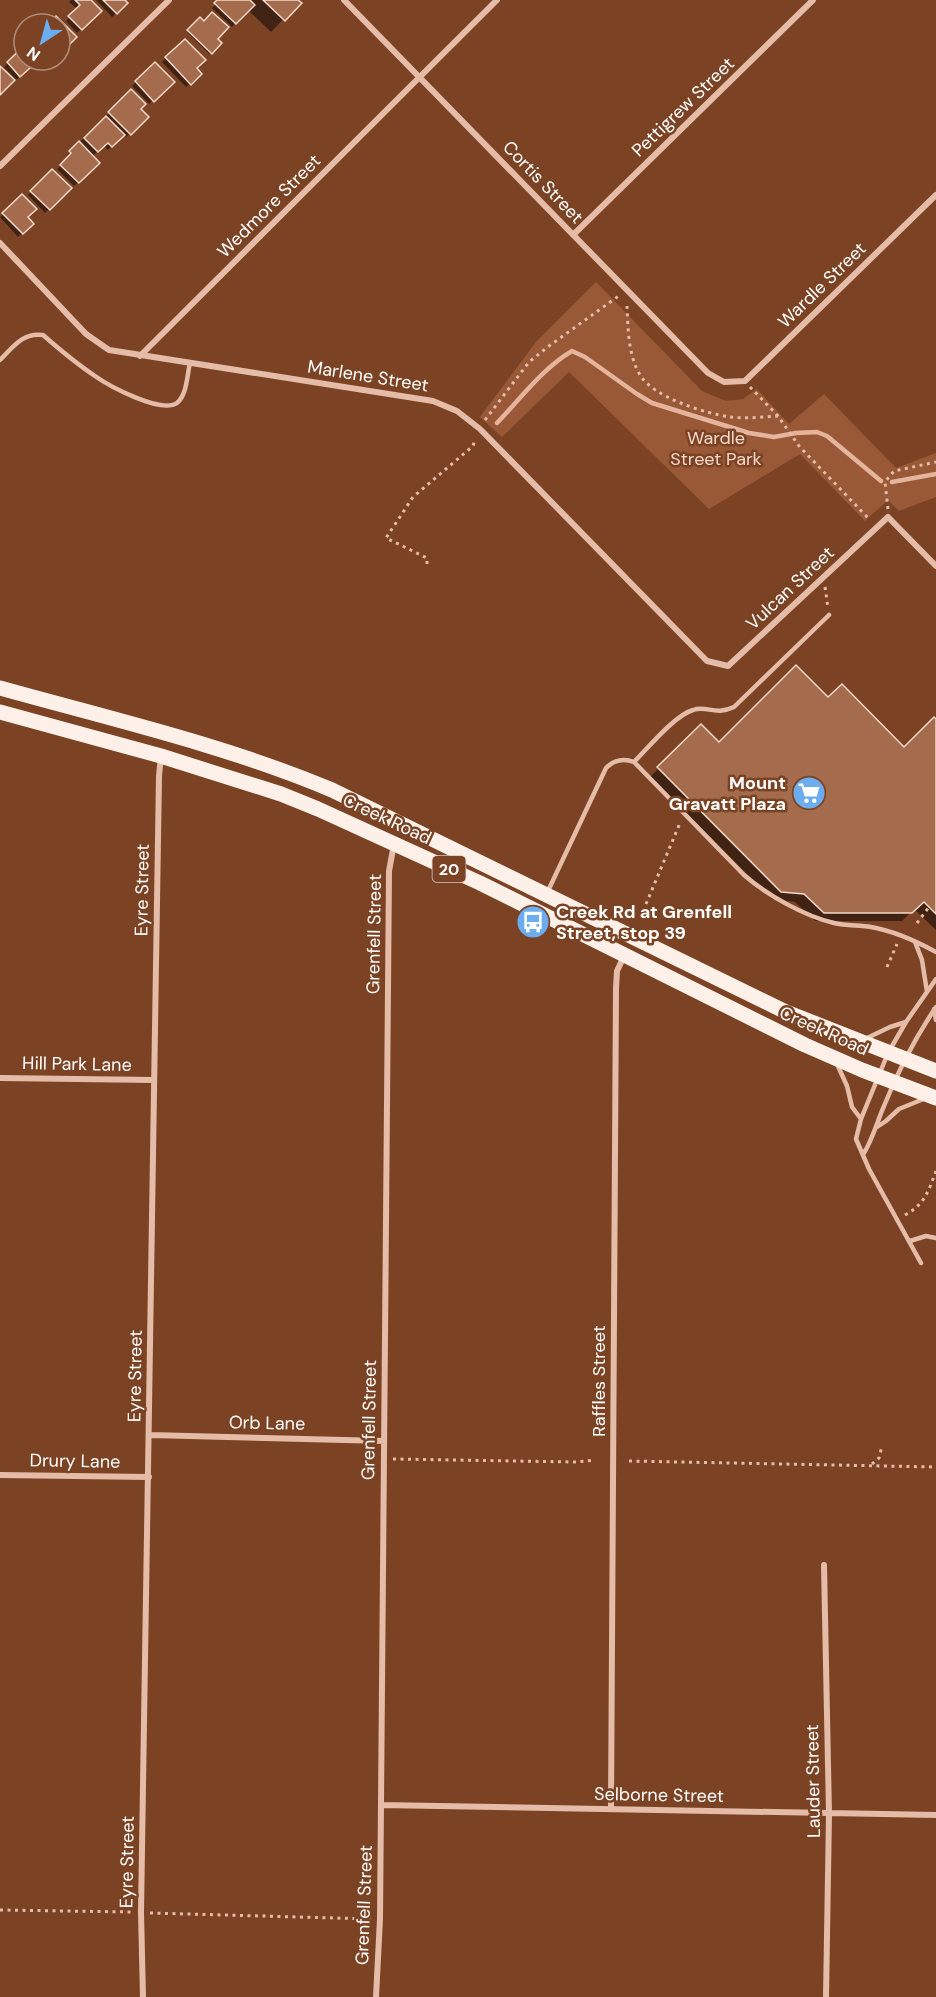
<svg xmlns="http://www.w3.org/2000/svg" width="936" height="1997" font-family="'DM Sans',sans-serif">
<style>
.park{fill:#995937}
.shadow{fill:#0007}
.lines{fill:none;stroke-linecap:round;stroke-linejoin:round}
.stream{stroke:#e5b49c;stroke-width:4.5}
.building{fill:#a46b4c;stroke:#f4d8ca;stroke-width:1.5}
.path{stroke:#e5bca7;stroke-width:3;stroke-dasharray:3 4.5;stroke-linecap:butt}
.service{stroke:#e5bca7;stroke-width:4.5}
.minor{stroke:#e5bca7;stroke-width:6}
.primary{stroke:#fcf0e8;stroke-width:15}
.labels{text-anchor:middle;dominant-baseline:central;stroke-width:5;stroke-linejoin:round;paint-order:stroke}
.shield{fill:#7b4324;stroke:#d7c7bd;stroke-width:1.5}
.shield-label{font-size:16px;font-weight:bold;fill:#fff}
.street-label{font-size:18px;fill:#fff;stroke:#7b4324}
.park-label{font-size:18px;fill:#f4d8ca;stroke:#7b4324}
.poi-label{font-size:18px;font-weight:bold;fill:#fff;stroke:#7b4324;text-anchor:end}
</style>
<rect width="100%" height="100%" fill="#7b4324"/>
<!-- park -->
<path class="park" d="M596,282L702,391L726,401L743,399L757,389L789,424L824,394L896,468L936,453V497L899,511L888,500L865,521L800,454L709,509L569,372L502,437L480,417L536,342Z"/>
<!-- shadow -->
<path class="shadow" d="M71,0H89L99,11L77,33L66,21L77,9L69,2Z
M96,0H123L126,3L112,17Z
M220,0H296L299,3L271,32L248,10L232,27L212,8Z
M200,19L220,43L209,54L187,32Z
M185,41L195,68L200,74L186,87L162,62Z
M24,48V60H37L16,80L4,67Z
M155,64L172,82L149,104L132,86Z
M131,91L139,109L147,117L126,137L123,134L108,150L103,145L92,157L97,163L74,186L57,169L69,158L66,156Z
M52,171L69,188L45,213L28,195Z
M22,196L26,217L32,224L18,237L0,217Z
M828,699L904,749L936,721V930L914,909L902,921H815L795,902L772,899L650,777L701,726L719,744Z"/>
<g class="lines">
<!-- stream -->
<path class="stream" d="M497,423C521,398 543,368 572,351L585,357L637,394L652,403L749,433L774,437L796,433L817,432L827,436L881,481
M892,482L936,474"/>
</g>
<!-- building -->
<path class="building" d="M75,0H91L102,11L82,30L68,16L80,5Z
M103,0H125L128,3L117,14Z
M217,0H250L255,5L236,24L214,3Z
M263,0H298L302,3L285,21Z
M212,12L229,27L218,39L222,43L212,54L187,30L200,17L204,21Z
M56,16L77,37L60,54V24H48Z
M185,39L206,60L197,68L202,74L191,85L165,57Z
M24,46V60H39L20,77L7,62Z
M155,62L175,82L154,102L135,81Z
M0,66L15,80L0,95Z
M131,89L146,104L141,109L149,117L131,135L108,112Z
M106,116L125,135L112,147L108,143L98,152L84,138Z
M79,141L100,163L79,183L60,165L71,153L69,151Z
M52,169L72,188L50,210L30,191Z
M22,194L37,209L28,217L34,224L23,234L2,213Z
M796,665L828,697L842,684L904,747L934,717L936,719V914L924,902L912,913H824L804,894L781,892L657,767L701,724L719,742Z"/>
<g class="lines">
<!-- path -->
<path class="path" d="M627,306C628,328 628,355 640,375C653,397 706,414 731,417C746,419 763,417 778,416
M750,387L778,416L799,446L870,520
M485,420L529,362L549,346L620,295
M888,509L885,482L894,471L936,462
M427,564V558L386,538L413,497L473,446L475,439
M825,587L828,608
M646,904L680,823
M917,923L929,907
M887,967L897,944
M905,1215C925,1204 928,1192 936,1171
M393,1459L576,1462L595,1460
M629,1461L936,1467
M872,1464L879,1458L882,1446
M0,1910L132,1912
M150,1913L372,1919"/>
<!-- service -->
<path class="service" d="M0,360C13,347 23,332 43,335C59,349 77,364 95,376C109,386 161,414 177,403C187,395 187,375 190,363
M634,762C648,748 675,715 693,710C707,705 715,716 734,707L829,615
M547,893L606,768C614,760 623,758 634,762L744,875C767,895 804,916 834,923C846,926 859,925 871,927C894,931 916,941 936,952
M915,942L922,960L927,992
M934,1009L936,1020
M865,1039L890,1027L906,1022
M837,1064L847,1086L852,1107L861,1119
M877,1127L886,1121L899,1109L926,1098
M864,1153C873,1138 877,1122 884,1106C898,1071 915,1038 936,1007
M910,1241L926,1236L936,1238
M921,1263L869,1169L856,1139L861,1119L888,1053L906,1022L936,979"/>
<!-- minor -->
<path class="minor" d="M344,0L708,373L724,382L745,381L936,195
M0,166L169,0
M573,235L813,0
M0,243L86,334L109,350L433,401L457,411L480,429L707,661L728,666L888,517L936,566
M140,356L497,0
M0,1078L154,1080
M150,1435L384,1441
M0,1475L149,1477
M824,1565L829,1814L826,1997
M381,1805L936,1815
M611,1809L616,988L617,971L624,956
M143,1997L141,1912L159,776L161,756
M376,1997L380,1919L389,871L394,844"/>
<!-- primary -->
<path class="primary" d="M0,688C111,719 225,745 332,790L786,1012L936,1071
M0,712L161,756L281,794L318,809L480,883L805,1045L862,1070L936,1098"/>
</g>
<!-- icons -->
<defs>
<symbol id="supermarket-disc" viewBox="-11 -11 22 22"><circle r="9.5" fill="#6badef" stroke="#7b4324"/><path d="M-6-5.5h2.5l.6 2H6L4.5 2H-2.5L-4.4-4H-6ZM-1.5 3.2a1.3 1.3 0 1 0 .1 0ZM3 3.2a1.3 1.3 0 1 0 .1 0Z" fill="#fff"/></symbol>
<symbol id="bus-disc" viewBox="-11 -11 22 22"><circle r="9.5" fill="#6badef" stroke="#7b4324"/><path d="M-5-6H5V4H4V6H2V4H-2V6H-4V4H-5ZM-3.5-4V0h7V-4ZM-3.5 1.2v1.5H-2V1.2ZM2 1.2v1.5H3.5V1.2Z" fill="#fff"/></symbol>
</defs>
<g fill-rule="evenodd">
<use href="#supermarket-disc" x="790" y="774" width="38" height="38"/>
<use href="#bus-disc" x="514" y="903" width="38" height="38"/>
</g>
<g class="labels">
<!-- shield labels -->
<rect class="shield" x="432.5" y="856" width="33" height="26" rx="4.5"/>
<g class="shield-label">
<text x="449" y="869">20</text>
</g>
<!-- street labels -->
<g class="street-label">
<text transform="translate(683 107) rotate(-44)">Pettigrew Street</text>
<text transform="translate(543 182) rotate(46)">Cortis Street</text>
<text transform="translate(269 206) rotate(-45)">Wedmore Street</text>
<text transform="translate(822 285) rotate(-44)">Wardle Street</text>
<text transform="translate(368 376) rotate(9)">Marlene Street</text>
<text transform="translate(790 588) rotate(-43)">Vulcan Street</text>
<text transform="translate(387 819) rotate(25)">Creek Road</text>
<text transform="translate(142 890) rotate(-89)">Eyre Street</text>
<text transform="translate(374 934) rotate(-89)">Grenfell Street</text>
<text transform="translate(824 1031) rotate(24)">Creek Road</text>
<text transform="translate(77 1064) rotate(1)">Hill Park Lane</text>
<text transform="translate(135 1376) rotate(-89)">Eyre Street</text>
<text transform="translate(599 1381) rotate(-90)">Raffles Street</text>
<text transform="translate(369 1420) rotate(-89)">Grenfell Street</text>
<text transform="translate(267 1423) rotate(1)">Orb Lane</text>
<text transform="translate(75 1461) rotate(1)">Drury Lane</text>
<text transform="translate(813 1781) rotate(-91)">Lauder Street</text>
<text transform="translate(659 1795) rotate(1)">Selborne Street</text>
<text transform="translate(127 1862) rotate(-89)">Eyre Street</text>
<text transform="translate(364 1905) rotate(-88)">Grenfell Street</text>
</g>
<!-- park labels -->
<g class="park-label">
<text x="716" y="438">Wardle<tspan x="716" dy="21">Street Park</tspan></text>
</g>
<!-- poi labels -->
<g class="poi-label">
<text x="786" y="783">Mount<tspan x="786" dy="21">Gravatt Plaza</tspan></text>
<text x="556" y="912" text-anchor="start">Creek Rd at Grenfell<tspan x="556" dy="21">Street, stop 39</tspan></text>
</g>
</g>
<!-- north arrow -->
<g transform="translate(42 42) rotate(216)"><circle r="28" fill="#7b4324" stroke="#b08e7c" stroke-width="1.5"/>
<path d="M0-4.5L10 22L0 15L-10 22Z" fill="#6badef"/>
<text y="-9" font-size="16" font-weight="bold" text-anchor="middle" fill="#ffffff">N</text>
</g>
</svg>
